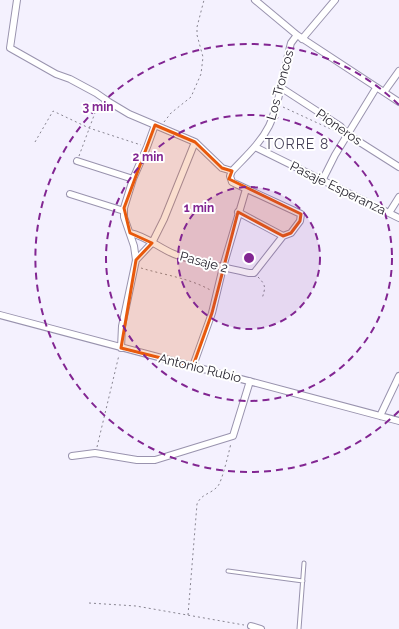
<svg xmlns="http://www.w3.org/2000/svg" width="399" height="629" font-family="Raleway,sans-serif">
<style>
.lines{fill:none;stroke-linecap:round;stroke-linejoin:round}
.lane-casing{stroke:#9993ae;stroke-width:5}
.street-casing{stroke:#9993ae;stroke-width:8}
.path{stroke:#888591;stroke-width:1;stroke-dasharray:2 3;stroke-linecap:butt}
.lane{stroke:#fff;stroke-width:3}
.street{stroke:#fff;stroke-width:6}
.marked{fill:#e8590c;fill-opacity:0.2;stroke:#e8590c;stroke-width:3;stroke-linejoin:round}
.ring{fill:none;stroke:#822692;stroke-width:2;stroke-dasharray:7 5}
.labels{text-anchor:middle;dominant-baseline:central;stroke-width:4;stroke-linejoin:round;paint-order:stroke}
.street-label{font-size:13px;fill:#211e29;stroke:#fff}
.neighbourhood-label{font-size:14px;letter-spacing:1px;fill:#454058;stroke:#fff}
.centre{fill:#822692;stroke:#fff;stroke-width:2}
.ring-label{font-size:12px;text-anchor:middle;font-weight:bold;fill:#822692;stroke:#fff;stroke-width:4;stroke-linejoin:round;paint-order:stroke}
</style>
<rect width="100%" height="100%" fill="#f4f1fe"/>
<g class="lines">
<defs>
<path id="lane" d="M228,571L303,581
M299,629L304,563"/>
<path id="street" d="M17,0L10,48L56,74L70,79L96,93L109,102L129,114L195,142L222,168L232,171
M255,0L297,35L399,102
M302,39L335,0
M280,87L340,126L347,134L399,167
M384,92L399,71
M255,147L399,218
M77,161L133,179
M322,181L335,155L376,88
M70,194L124,211
M238,212L283,236
M389,213L399,197
M130,233C146,236 159,248 174,254C198,263 224,267 249,273H254L283,236L291,233L300,221L301,214L236,184L232,182L230,176L232,171C245,157 260,144 269,126C280,103 284,68 291,43L297,35
M136,260L152,243L164,219L195,142
M0,315L399,421
M121,348L122,326L136,260L134,246L124,217V208L133,179L147,147L155,125
M193,366L212,313L223,267L246,189
M380,416L399,376
M72,456L95,453L137,460H155L233,436L250,381
M251,626L261,629"/>
</defs>
<!-- lane casing -->
<use href="#lane" class="lane-casing"/>
<!-- street casing -->
<use href="#street" class="street-casing"/>
<!-- path -->
<path class="path" d="M283,107L337,132
M164,122L171,113L191,97L201,74L203,57L197,35V27L204,0
M35,142L53,111L89,128L141,145
M79,156L99,102
M141,268C164,275 190,278 212,291
M258,277C267,286 265,288 262,299
M97,447L119,355
M89,603L136,606L244,625
M188,615L197,504C202,493 210,495 218,486C222,481 229,452 231,443"/>
<!-- lane -->
<use href="#lane" class="lane"/>
<!-- street -->
<use href="#street" class="street"/>
</g>
<!-- marked area -->
<path class="marked" d="M155,125L195,142L222,168L232,171L229,179L301,214L300,221L291,233L283,236L238,212L212,313L193,366L121,348L136,260L152,243L130,233L124,208Z"/>
<!-- distance rings -->
<circle cx="249" cy="258" r="71" fill="#822692" fill-opacity=".12"/>
<g class="ring">
<circle cx="249" cy="258" r="71"/>
<circle cx="249" cy="258" r="143"/>
<path d="M399 411A214 214 0 1 1 399 105"/>
</g>
<g class="labels">
<!-- street labels -->
<g class="street-label">
<text transform="translate(280 85) rotate(-75)">Los Troncos</text>
<text transform="translate(339 127) rotate(35)">Pioneros</text>
<text transform="translate(338 188) rotate(26)">Pasaje Esperanza</text>
<text transform="translate(204 262) rotate(15)">Pasaje 2</text>
<text transform="translate(200 368) rotate(14)">Antonio Rubio</text>
</g>
<!-- neighbourhood labels -->
<g class="neighbourhood-label">
<text x="297" y="144">TORRE 8</text>
</g>
</g>
<circle cx="249" cy="258" r="6" class="centre"/>
<g class="ring-label">
<text x="98" y="111">3 min</text>
<text x="148" y="161">2 min</text>
<text x="199" y="212">1 min</text>
</g>
</svg>
